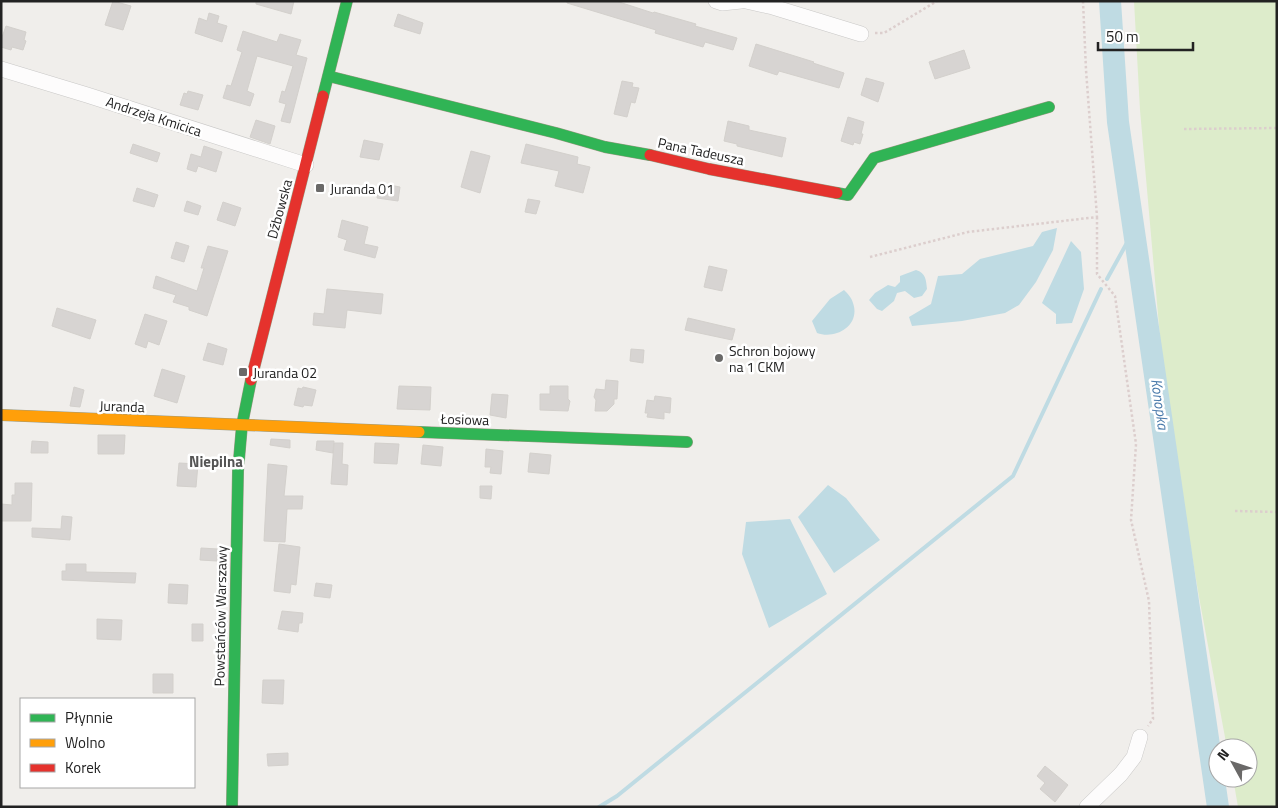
<svg xmlns="http://www.w3.org/2000/svg" width="1278" height="808" font-family="'Titillium Web',sans-serif">
<style>
.grass{fill:#ddeccb}
.water{fill:#bfdbe3}
.lines{fill:none;stroke-linecap:round;stroke-linejoin:round}
.stream{stroke:#bfdbe3;stroke-width:4}
.river{stroke:#bfdbe3;stroke-width:22}
.building{fill:#d7d4d2;stroke:#d3d0cc}
.street-casing{stroke:#c9c8c7;stroke-width:16}
.fast-casing{stroke:#999a82;stroke-width:12}
.slow-casing{stroke:#999a82;stroke-width:12}
.jam-casing{stroke:#999a82;stroke-width:12}
.path{stroke:#dccecd;stroke-width:2.5;stroke-dasharray:2.5 2.5;stroke-linecap:butt}
.street{stroke:#fdfcfc;stroke-width:15}
.fast{stroke:#30b455;stroke-width:11}
.slow{stroke:#ff9f0a;stroke-width:11}
.jam{stroke:#e5322d;stroke-width:11}
.poi-dot{fill:#6a6968;stroke:#fff;stroke-width:2}
.labels{text-anchor:middle;dominant-baseline:central;stroke-width:5;stroke-linejoin:round;paint-order:stroke}
.street-label{font-size:14px;fill:#222;stroke:#fff}
.poi-label{font-size:14px;fill:#222;stroke:#fff;text-anchor:start}
.water-label{font-size:15px;font-style:italic;fill:#4a7aab;stroke:#fff}
.neighbourhood-label{font-size:15px;font-weight:bold;fill:#555;stroke:#fff}
</style>
<rect width="100%" height="100%" fill="#f0eeeb"/>
<!-- grass -->
<path class="grass" d="M1134,1H1277V807H1238L1233,778H1248V748H1227L1199,597L1165,394L1140,110Z"/>
<!-- water -->
<path class="water" d="M1057,228L1053,250L1036,282L1019,305L1005,313L962,321L912,326L909,317L931,304L938,276L962,274L980,259L1033,246L1042,232Z
M1071,241L1081,252L1084,289L1072,323L1056,324V314L1042,303Z
M916,270C926,273 926,280 927,289L922,296L914,298L905,291L897,293L894,301L882,311L877,309L869,300L875,293L888,285L895,287L900,282V276Z
M844,290C847,293 852,298 853,303C861,326 835,340 817,333L812,321L830,299Z
M828,485L846,498L880,540L834,573L798,517Z
M790,519L827,594L769,628L742,554L746,522Z"/>
<g class="lines">
<!-- stream -->
<path class="stream" d="M1107,279L1134,230
M599,807L617,796L1013,476L1101,289"/>
<!-- river -->
<path class="river" d="M1110,1L1118,122L1218,807"/>
</g>
<!-- building -->
<path class="building" d="M113,1L131,6L123,30L105,25Z
M256,1H294L291,14L256,4Z
M567,1H616L653,13L654,12L696,24L695,26L737,38L733,50L705,42L703,47L655,33L656,30L567,3Z
M209,13L219,16L217,23L227,26L222,42L195,33L199,18L207,21Z
M398,14L423,23L420,34L394,26Z
M6,26L26,32L24,40L26,41L23,50L12,47L11,50L1,47V40Z
M243,31L277,42L280,34L301,40L296,55L307,58L290,123L281,121L286,104L279,102L282,91L285,92L293,66L257,56L247,91L254,94L250,106L223,98L227,85L231,86L242,52L237,50Z
M756,44L814,62L813,63L844,73L839,88L779,71L777,75L749,66Z
M964,50L970,68L935,79L929,62Z
M866,78L884,83L878,102L861,95Z
M622,81L633,83L632,87L639,88L635,103L631,102L627,117L614,114Z
M188,91L203,95L198,110L180,105L184,93L187,94Z
M848,117L864,122L861,134H863L860,144L854,142L853,145L841,141Z
M256,120L275,126L270,144L250,137Z
M728,121L749,126V130L786,138L782,157L737,146V144L724,141Z
M364,140L383,144L379,160L360,157Z
M133,144L160,153L157,162L130,153Z
M526,144L578,157L577,164L590,167L583,193L555,186L559,171L521,163Z
M204,146L222,152L216,172L198,166L196,172L187,169L191,154L201,157Z
M471,151L490,156L480,193L461,187Z
M379,183L400,187L398,201L377,198Z
M137,188L158,195L154,207L133,201Z
M528,199L540,201L536,214L525,212Z
M187,201L201,206L198,215L184,211Z
M223,202L241,208L235,226L217,220Z
M342,220L368,227L364,244L378,247L375,258L344,250L347,240L338,237Z
M176,242L189,246L184,262L171,258Z
M208,246L228,251L207,316L189,310V307L173,302L176,295L153,288L156,276L197,291L204,268H201Z
M709,266L727,270L722,291L704,287Z
M327,289L383,294L381,314L347,310L345,328L313,325L314,313L324,314Z
M57,308L96,320L90,339L52,326Z
M145,314L167,321L159,345L148,341L146,348L135,344Z
M688,318L735,329L732,340L685,330Z
M208,343L227,349L223,365L203,360Z
M631,349L644,350L643,363L630,361Z
M162,369L185,376L177,403L154,396Z
M606,380L618,381L617,399H614V404L607,411H595L596,400L594,397L596,389L605,390Z
M399,386L431,387L430,410L397,409Z
M550,386H568V399L570,401L568,411L540,410V394H550Z
M74,387L84,390L80,407L70,406Z
M303,387L316,390L312,406L304,405L303,407L294,405L298,388L302,389Z
M492,394L508,395L506,418L490,415Z
M655,396L671,398L670,413L664,412V419L647,417L648,413H645L647,400L654,401Z
M98,435H125L124,454H98Z
M271,439L290,440V448L270,445Z
M32,441L48,442V453H31Z
M317,441H334L333,453L316,450Z
M334,443H343L342,464L348,465L347,485L331,484Z
M375,443L399,444L397,464L374,463Z
M423,445L443,447L441,466L421,464Z
M486,449L503,451L501,474L490,473L491,467H485Z
M530,453L551,455L549,474L528,472Z
M179,463L198,464L196,487L177,486Z
M268,464L287,466L284,496H303L302,509H287L285,542L264,541Z
M15,483H32L31,521H1V504L12,505V495H15Z
M480,486H492L491,499L480,498Z
M62,516L72,517L70,540L32,537V528L61,529Z
M279,544L300,547L296,585L291,584L290,593L274,591Z
M201,548L218,549L217,561L200,560Z
M66,564H86V572L136,573L135,583L62,580V571H66Z
M316,583L332,585L330,598L314,596Z
M169,584L188,585L187,604L168,603Z
M282,611L303,613L302,623H299L298,632L278,629Z
M97,619L122,620L121,640L97,639Z
M192,624H203V641H192Z
M153,674H173V693H153Z
M263,680H284L283,704L262,703Z
M288,753V765L268,766L267,754Z
M1045,766L1068,785L1055,802L1040,789L1045,783L1037,776Z"/>
<g class="lines">
<defs>
<path id="street" d="M716,1L722,3L741,1
M746,1L773,7L861,34
M1,69L87,95L306,165
M1087,807L1121,774L1134,757L1140,737"/>
<path id="fast" d="M328,76L556,133L605,147L650,155
M323,96L347,1
M837,193L848,195L874,158L1049,107
M419,432L687,442
M232,807L238,471L242,425L251,380"/>
<path id="slow" d="M1,415L419,432"/>
<path id="jam" d="M650,155L709,169L837,193
M251,380L323,96"/>
</defs>
<!-- street casing -->
<use href="#street" class="street-casing"/>
<!-- fast casing -->
<use href="#fast" class="fast-casing"/>
<!-- slow casing -->
<use href="#slow" class="slow-casing"/>
<!-- jam casing -->
<use href="#jam" class="jam-casing"/>
<!-- path -->
<path class="path" d="M875,33H884L937,1
M1184,129L1277,128
M1097,217V274L1115,296L1136,444L1131,520L1149,601L1153,719L1148,726
M870,257L968,232L1097,217L1086,70L1083,1
M1235,511L1277,512"/>
<!-- street -->
<use href="#street" class="street"/>
<!-- fast -->
<use href="#fast" class="fast"/>
<!-- slow -->
<use href="#slow" class="slow"/>
<!-- jam -->
<use href="#jam" class="jam"/>
</g>
<!-- markers -->
<g class="poi-dot">
<rect x="315" y="183" width="10" height="10" rx="2.5"/>
<circle cx="719" cy="358" r="5"/>
<rect x="238" y="367" width="10" height="10" rx="2.5"/>
</g>
<g class="labels">
<!-- street labels -->
<g class="street-label">
<text transform="translate(154 116) rotate(18)">Andrzeja Kmicica</text>
<text transform="translate(701 151) rotate(12)">Pana Tadeusza</text>
<text transform="translate(279 209) rotate(-75)">Dźbowska</text>
<text transform="translate(122 406) rotate(2)">Juranda</text>
<text transform="translate(465 419) rotate(2)">Łosiowa</text>
<text transform="translate(220 616) rotate(-89)">Powstańców Warszawy</text>
</g>
<!-- poi labels -->
<g class="poi-label">
<text x="330" y="188">Juranda 01</text>
<text x="729" y="350">Schron bojowy<tspan x="729" dy="16">na 1 CKM</tspan></text>
<text x="253" y="372">Juranda 02</text>
</g>
<!-- water labels -->
<g class="water-label">
<text transform="translate(1160 404) rotate(82)">Konopka</text>
</g>
<!-- neighbourhood labels -->
<g class="neighbourhood-label">
<text x="216" y="461">Niepilna</text>
</g>
</g>
<!-- border -->
<rect width="1278" height="808" fill="none" stroke="#222222" stroke-width="5"/>
<!-- legend -->
<rect x="20" y="698" width="175" height="90" fill="#ffffff" stroke="#a7a7a7"/>
<rect x="30" y="714" width="25" height="8" fill="#30b455" stroke="#a7a7a7"/>
<text x="65" y="723" font-size="15" fill="#222222">Płynnie</text>
<rect x="30" y="739" width="25" height="8" fill="#ff9f0a" stroke="#a7a7a7"/>
<text x="65" y="748" font-size="15" fill="#222222">Wolno</text>
<rect x="30" y="764" width="25" height="8" fill="#e5322d" stroke="#a7a7a7"/>
<text x="65" y="773" font-size="15" fill="#222222">Korek</text>
<!-- north arrow -->
<g transform="translate(1233 763) rotate(310)"><circle r="24" fill="#ffffff" stroke="#a7a7a7"/>
<path d="M0-4L9 19L0 12L-9 19Z" fill="#6a6968"/>
<text y="-8" font-size="14" font-weight="bold" text-anchor="middle" fill="#222222">N</text>
</g>
<!-- scale -->
<path d="M1098 42v8h95v-8" fill="none" stroke="#222222" stroke-width="2.5"/>
<text x="1106" y="42" font-size="15" fill="#222222" stroke="#ffffff" stroke-width="4" paint-order="stroke">50 m</text>
</svg>
